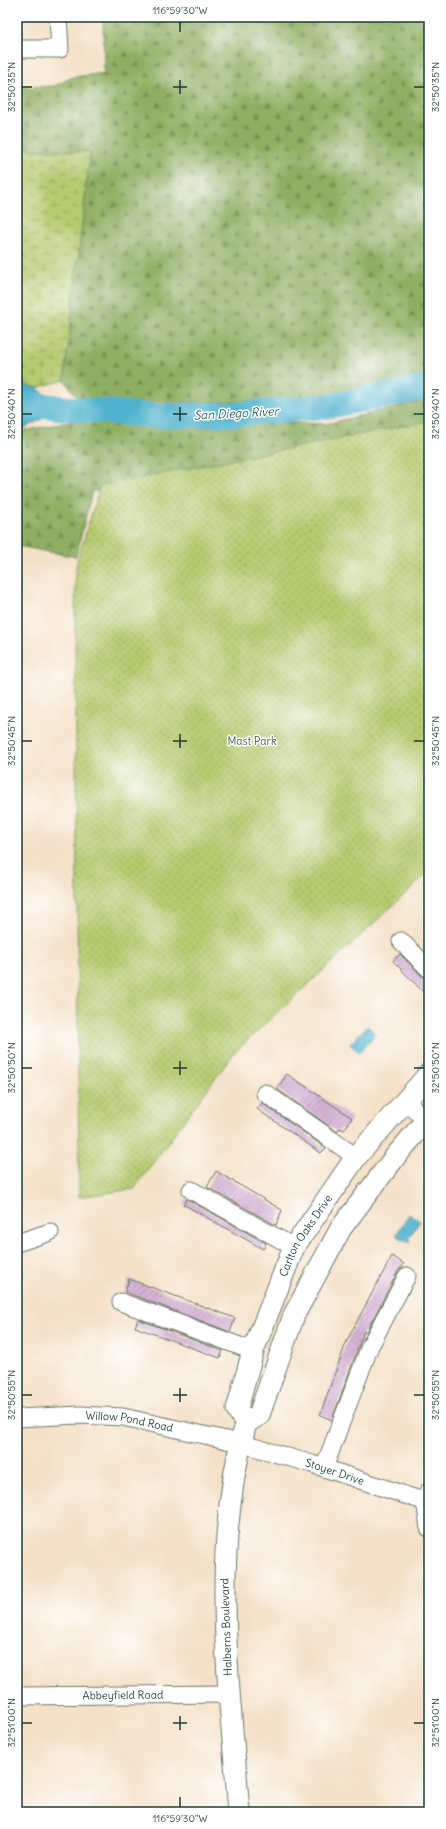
<svg xmlns="http://www.w3.org/2000/svg" width="446" height="1829" font-family="Delius,sans-serif">
<style>
.forest{fill:url(#forest-firs);stroke:#58764b}
.wetland{fill:url(#wetland-marsh);stroke:#6a8452}
.park{fill:url(#park-dots);stroke:#6a8452}
.water{fill:#4fb2ce;stroke:#377881}
.lines{fill:none;stroke-linecap:round;stroke-linejoin:round}
.river{stroke:#4fb2ce;stroke-width:25}
.building{fill:url(#building-hatch)}
.minor-casing{stroke:#6a7667;stroke-width:19}
.major-casing{stroke:#6a7667;stroke-width:23}
.minor{stroke:#fff;stroke-width:17}
.major{stroke:#fff;stroke-width:21}
.ticks{fill:none;stroke:#1f3d34;stroke-width:1.5}
.labels{text-anchor:middle;dominant-baseline:central;stroke-width:3;stroke-linejoin:round;paint-order:stroke}
.park-label{font-size:11px;fill:#446043;stroke:#fff}
.street-label{font-size:11px;fill:#1f3d34;stroke:#fff}
.water-label{font-size:12px;font-style:italic;fill:#2d6062;stroke:#fff}
.neatline{fill:none;stroke:#1f3d34;stroke-width:1.5}
.ticks-label{font-size:10px;text-anchor:middle;fill:#1f3d34}
</style>
<defs>
<pattern id="forest-firs" width="22" height="20" patternUnits="userSpaceOnUse"><rect width="22" height="20" fill="#90af62"/><path d="M5 1l3.5 6h-7zM16 11l3.5 6h-7z" fill="#759052"/></pattern>
<pattern id="wetland-marsh" width="20" height="14" patternUnits="userSpaceOnUse"><rect width="20" height="14" fill="#b5cb70"/><path d="M1 5h8M5 5V1M11 12h8M15 12V8" fill="none" stroke="#93a65d"/></pattern>
<pattern id="park-dots" width="8" height="8" patternUnits="userSpaceOnUse"><rect width="8" height="8" fill="#b5cb70"/><path d="M2 2h.1M6 6h.1" fill="none" stroke="#93a65d" stroke-width="1.8" stroke-linecap="round"/></pattern>
<pattern id="building-hatch" width="6" height="6" patternUnits="userSpaceOnUse"><rect width="6" height="6" fill="#d5b3d5"/><path d="M-1 1l2-2M0 6l6-6M5 7l2-2" fill="none" stroke="#ac93ae"/></pattern>
</defs>
<rect width="100%" height="100%" fill="#fff"/>
<filter id="ink" filterUnits="userSpaceOnUse"><feTurbulence type="fractalNoise" baseFrequency=".025" numOctaves="2"/><feDisplacementMap in="SourceGraphic" scale="8" xChannelSelector="R" yChannelSelector="G"/><feConvolveMatrix kernelMatrix="1 2 1 2 8 2 1 2 1" color-interpolation-filters="sRGB"/></filter>
<filter id="wash" filterUnits="userSpaceOnUse"><feTurbulence type="fractalNoise" baseFrequency=".012" numOctaves="4" result="noise"/><feDisplacementMap in="SourceGraphic" scale="16" xChannelSelector="R" yChannelSelector="G"/><feGaussianBlur stdDeviation="0.9" result="paint"/><feColorMatrix in="noise" values="0 0 0 0 0 0 0 0 0 0 0 0 0 0 0 0 0 1.4 0 .05"/><feComposite in="paint" operator="in"/></filter>
<g filter="url(#wash)">
<rect width="100%" height="100%" fill="#f4e1c7"/>
<!-- forest -->
<path class="forest" d="M103,17H429V378L325,397L234,402H81L64,380L90,153L17,149V87L54,86L73,77L104,73Z
M429,399V443L116,491H92L76,557L17,546V432L90,418L240,420L326,424Z"/>
<!-- wetland -->
<path class="wetland" d="M17,149L90,152L64,380L37,388L17,383Z"/>
<!-- park -->
<path class="park" d="M429,421V872L234,1053L134,1189L79,1197L75,610L76,565L100,486Z"/>
<!-- water -->
<path class="water" d="M17,383L37,388L63,408L17,432Z
M367,1026L376,1034L359,1052L350,1044Z
M409,1214L420,1221L409,1238L411,1240L409,1243L396,1235Z"/>
<g class="lines">
<!-- river -->
<path class="river" d="M17,402L63,408L157,416L238,414L329,406L429,387"/>
</g>
<g id="blocks">
<!-- building -->
<path class="building" d="M400,954L422,976L429,979V998L393,961Z
M287,1074L352,1118L344,1130L340,1128L337,1132L277,1089Z
M262,1103L326,1148L321,1153L257,1109Z
M216,1171L282,1210L276,1225L207,1187Z
M187,1199L266,1243L263,1249L183,1204Z
M392,1256L404,1264L398,1271L366,1332L364,1331L332,1420L320,1415L347,1340Z
M129,1279L235,1318L230,1332L125,1292Z
M138,1319L223,1351L220,1358L135,1327Z"/>
</g>
</g>
<g filter="url(#ink)">
<use href="#blocks" fill-opacity="0" stroke="#6a7667" stroke-width="1"/>
<g class="lines">
<defs>
<g id="minor">
<path d="M17,49H60L58,17"/>
<path d="M401,941L429,969"/>
<path d="M265,1093L356,1157"/>
<path d="M406,1101L429,1124"/>
<path d="M191,1190L294,1247"/>
<path d="M17,1243L50,1232"/>
<path d="M121,1302L253,1351"/>
<path id="s1" d="M17,1418L80,1415L123,1417L240,1443L312,1464L429,1503"/>
<path d="M324,1468L370,1346L407,1276"/>
<path d="M428,1492L425,1501L429,1528"/>
<path id="s2" d="M17,1696L229,1694"/>
</g>
<g id="major">
<path id="s3" d="M246,1423L237,1409L253,1351L294,1247L356,1157L429,1074"/>
<path d="M239,1812C229,1683 210,1550 246,1423L259,1415L294,1315L341,1228L395,1157L429,1117"/>
</g>
</defs>
<!-- minor casing -->
<use href="#minor" class="minor-casing"/>
<!-- major casing -->
<use href="#major" class="major-casing"/>
<!-- minor -->
<use href="#minor" class="minor"/>
<!-- major -->
<use href="#major" class="major"/>
</g>
</g>
<!-- ticks -->
<path class="ticks" d="M180,22V32M180,80V94M22,87H32M173,87H187M414,87H424M180,407V421M22,414H32M173,414H187M414,414H424M180,734V748M22,741H32M173,741H187M414,741H424M180,1061V1075M22,1068H32M173,1068H187M414,1068H424M180,1388V1402M22,1395H32M173,1395H187M414,1395H424M180,1716V1730M22,1723H32M173,1723H187M414,1723H424M180,1797V1807"/>
<g class="labels">
<!-- park labels -->
<g class="park-label">
<text x="252" y="741">Mast Park</text>
</g>
<!-- street labels -->
<g class="street-label">
<text stroke="none"><textPath href="#s3" startOffset="204">Carlton Oaks Drive</textPath></text>
<text stroke="none"><textPath href="#s1" startOffset="113">Willow Pond Road</textPath></text>
<text stroke="none"><textPath href="#s1" startOffset="325">Stoyer Drive</textPath></text>
<text transform="translate(226 1627) rotate(-92)">Halberns Boulevard</text>
<text stroke="none"><textPath href="#s2" startOffset="106">Abbeyfield Road</textPath></text>
</g>
<!-- water labels -->
<g class="water-label">
<text transform="translate(236 413) rotate(-3)">San Diego River</text>
</g>
</g>
<!-- margin -->
<rect width="446" height="1829" fill="none" stroke="#fff" stroke-width="44"/>
<rect x="22" y="22" width="402" height="1785" class="neatline"/>
<g class="ticks-label">
<text x="180" y="14">116°59'30"W</text>
<text transform="translate(435 87) rotate(-90)" y="4">32°50'35"N</text>
<text transform="translate(11 87) rotate(-90)" y="4">32°50'35"N</text>
<text transform="translate(11 414) rotate(-90)" y="4">32°50'40"N</text>
<text transform="translate(435 414) rotate(-90)" y="4">32°50'40"N</text>
<text transform="translate(435 741) rotate(-90)" y="4">32°50'45"N</text>
<text transform="translate(11 741) rotate(-90)" y="4">32°50'45"N</text>
<text transform="translate(435 1068) rotate(-90)" y="4">32°50'50"N</text>
<text transform="translate(11 1068) rotate(-90)" y="4">32°50'50"N</text>
<text transform="translate(11 1395) rotate(-90)" y="4">32°50'55"N</text>
<text transform="translate(435 1395) rotate(-90)" y="4">32°50'55"N</text>
<text transform="translate(435 1723) rotate(-90)" y="4">32°51'00"N</text>
<text transform="translate(11 1723) rotate(-90)" y="4">32°51'00"N</text>
<text x="180" y="1822">116°59'30"W</text>
</g>
</svg>
